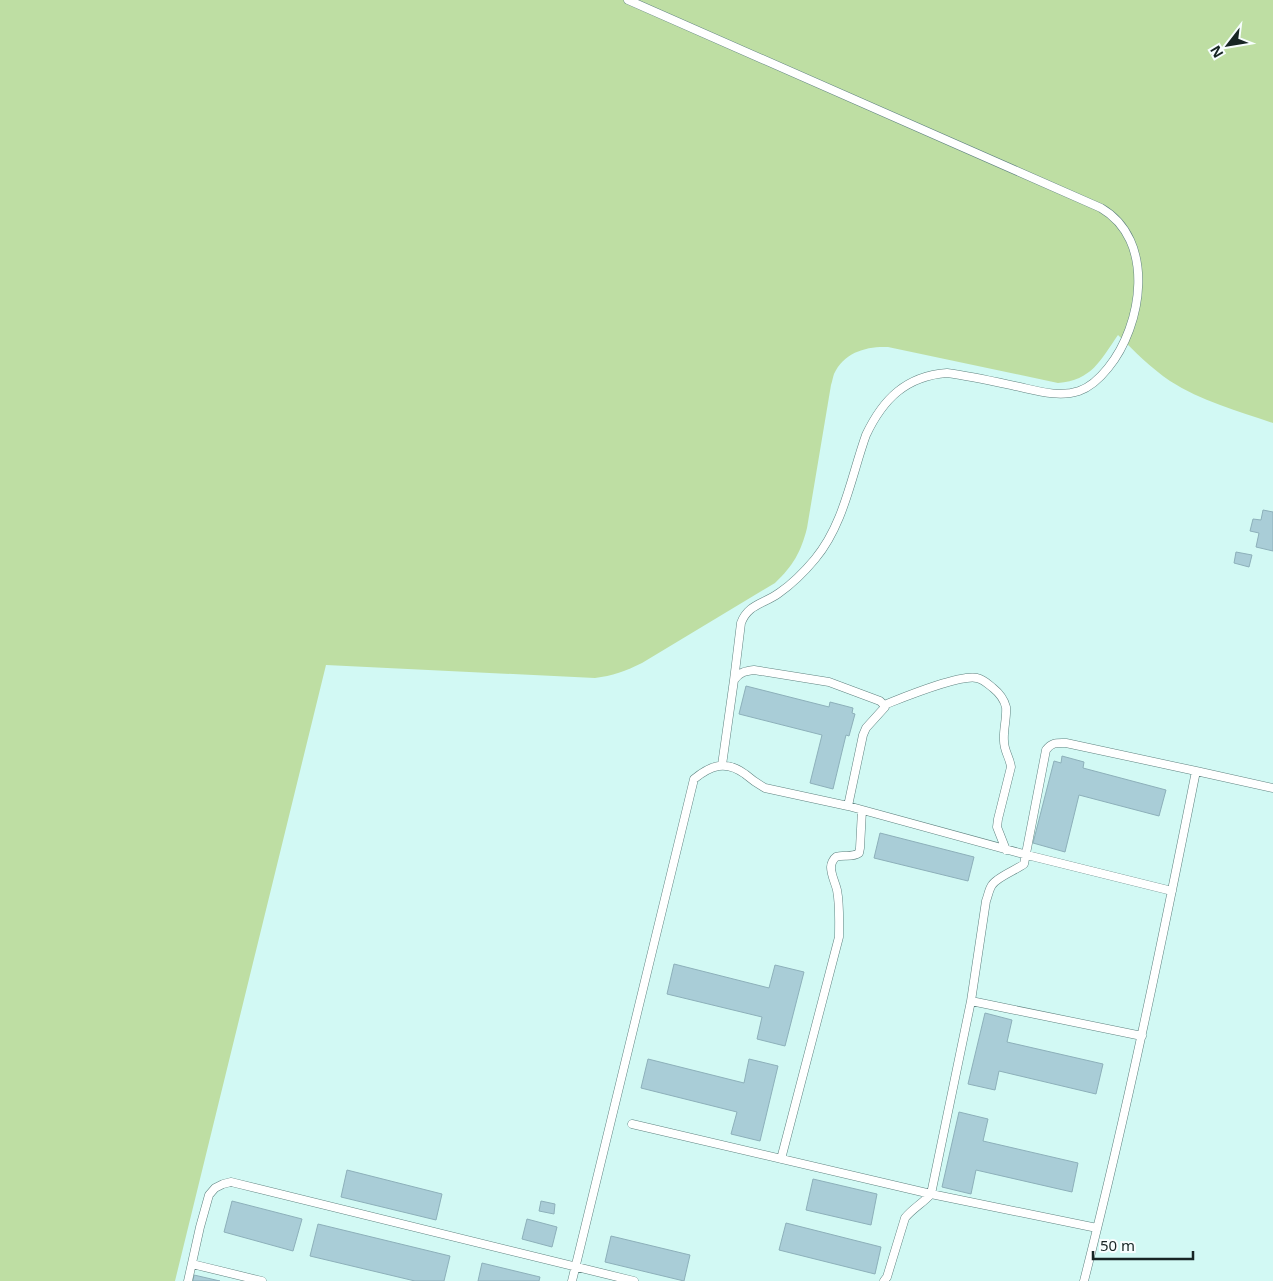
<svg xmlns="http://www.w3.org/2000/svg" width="1273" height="1281" font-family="'Noto Sans',sans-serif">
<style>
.green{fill:#bedea3}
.building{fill:#a9cdd7;stroke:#8db0ba}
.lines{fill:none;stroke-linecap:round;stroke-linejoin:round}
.service-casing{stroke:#608380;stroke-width:9}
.service{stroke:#fff;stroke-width:8}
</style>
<rect width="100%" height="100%" fill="#d2f9f4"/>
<!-- green -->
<path class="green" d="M0,0H1273V423C1238,411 1201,401 1170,381C1151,368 1134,351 1118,335C1100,361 1092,380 1058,383L888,347C867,346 844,352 834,374C833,377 832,382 831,385L807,528C801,552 793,566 775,583L642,663C626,671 612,676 595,678L326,665L175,1281H0Z"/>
<!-- building -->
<path class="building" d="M1263,510L1273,512V551L1256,547L1259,533L1250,531L1253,519L1261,520Z
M1236,552L1252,555L1249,567L1234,563Z
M746,686L829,707L830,702L853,708L852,713L855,714L849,736L846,735L833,789L810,783L822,735L739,714Z
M1062,756L1084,762L1083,768L1166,790L1159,816L1079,795L1065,852L1033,843L1054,761L1061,763Z
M880,833L974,857L968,881L874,858Z
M674,964L769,988L775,965L804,972L785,1046L757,1039L762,1017L667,994Z
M985,1013L1012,1020L1007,1042L1103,1064L1096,1094L999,1071L995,1090L968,1084Z
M648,1059L744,1083L749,1059L778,1066L760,1141L731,1134L737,1112L641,1088Z
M959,1112L988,1119L983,1141L1078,1163L1072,1192L976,1170L971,1194L942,1187Z
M347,1170L442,1194L436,1220L341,1197Z
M813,1179L877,1194L871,1225L806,1210Z
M232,1201L302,1219L293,1251L224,1232Z
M541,1201L555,1204L554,1214L539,1211Z
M527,1219L557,1227L552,1247L522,1239Z
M786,1223L881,1247L875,1274L779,1250Z
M318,1224L450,1256L444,1281H415L310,1256Z
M611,1236L690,1255L684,1281L605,1262Z
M482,1263L540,1277L539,1281H478Z
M194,1275L220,1281H193Z"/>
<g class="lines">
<defs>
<path id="service" d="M628,0L1101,208C1156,240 1143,325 1108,368C1100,378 1091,387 1079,391C1058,398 1035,390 1015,386C992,381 970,376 947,373C906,376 883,399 866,435C851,477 844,524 815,559C805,571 792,584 779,593C764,604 748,604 741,623L734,680
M884,705C902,698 960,674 977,678C983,679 988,684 993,688C998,692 1004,699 1006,707C1007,718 1003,730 1004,741C1004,751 1010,758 1011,767L998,819L997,827L1006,850
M722,765L734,680C740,672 745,671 754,670L829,682L880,701L884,705L885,707L866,728L863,735L848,806
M1196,771L1273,788
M971,1001L1142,1036
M632,1124L931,1194L1097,1228
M781,1159L839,937C839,921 840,906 837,890C835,882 831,875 831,867C831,864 833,859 836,857C843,854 852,858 859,853L860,848L862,810
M192,1264L262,1281
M188,1281L200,1227L209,1195L215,1188L223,1184L231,1182L634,1281
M572,1281L694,779C711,765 726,760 745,774C752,780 756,783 765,788L848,806L1027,855L1172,891
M884,1281L887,1277L905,1218C912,1209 923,1203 931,1194L971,1001L986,901C988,896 989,889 992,885C997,877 1016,870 1024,864L1046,750C1052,742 1057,743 1066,743L1196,771C1162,942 1127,1112 1084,1281"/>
</defs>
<!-- service casing -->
<use href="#service" class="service-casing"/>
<!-- service -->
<use href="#service" class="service"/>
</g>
<!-- north arrow -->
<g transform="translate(1228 45) rotate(239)" stroke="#f7fefe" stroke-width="4" paint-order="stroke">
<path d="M0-4L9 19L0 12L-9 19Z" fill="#172524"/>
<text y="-8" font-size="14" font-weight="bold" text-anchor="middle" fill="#172524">N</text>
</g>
<!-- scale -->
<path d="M1093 1251v8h100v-8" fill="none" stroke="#172524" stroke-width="2.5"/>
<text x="1100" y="1251" font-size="15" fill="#172524" stroke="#f7fefe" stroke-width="4" paint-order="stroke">50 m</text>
</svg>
